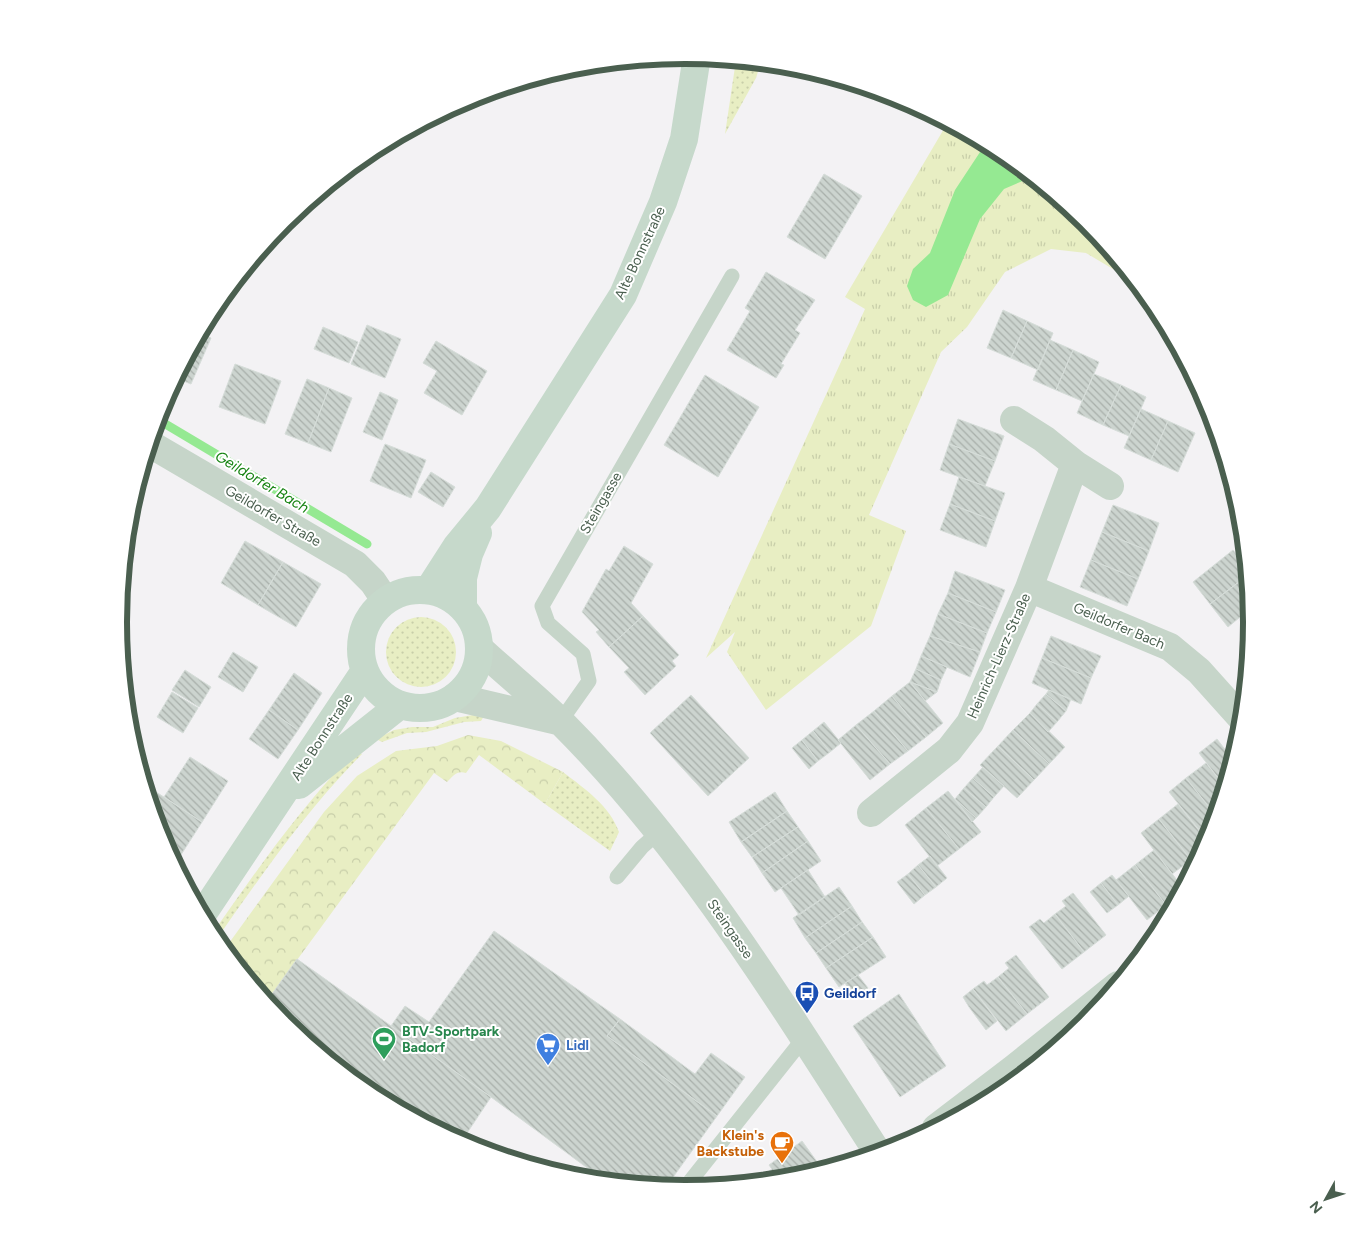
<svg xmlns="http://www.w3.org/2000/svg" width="1371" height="1244" font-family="Figtree,sans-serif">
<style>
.grass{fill:url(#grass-dots)}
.forest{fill:url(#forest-crowns)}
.park{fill:url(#park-tufts)}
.water{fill:#95e992}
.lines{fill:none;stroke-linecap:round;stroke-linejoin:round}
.stream{stroke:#95e992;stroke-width:9}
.building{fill:url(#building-back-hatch);stroke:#d6ddd9}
.lane{stroke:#c6d5c9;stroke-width:15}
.street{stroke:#c6d5c9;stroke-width:28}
.secondary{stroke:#c6d9cb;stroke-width:28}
.labels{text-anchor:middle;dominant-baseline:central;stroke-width:4;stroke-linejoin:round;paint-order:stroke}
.street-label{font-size:14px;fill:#4a5f4f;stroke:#fff}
.transit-label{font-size:14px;font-weight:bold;fill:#164399;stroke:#fff;text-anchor:start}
.leisure-label{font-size:14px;font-weight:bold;fill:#27864d;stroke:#fff;text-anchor:start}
.shop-label{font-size:14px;font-weight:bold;fill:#366cbe;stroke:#fff;text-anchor:start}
.food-label{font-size:14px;font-weight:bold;fill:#c56008;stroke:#fff;text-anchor:end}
.water-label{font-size:15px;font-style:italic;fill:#168312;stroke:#fff}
.rim{fill:none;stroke:#4a5f4f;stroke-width:6}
</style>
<defs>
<pattern id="grass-dots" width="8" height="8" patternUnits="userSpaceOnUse" patternTransform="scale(1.25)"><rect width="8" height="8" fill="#e8eec3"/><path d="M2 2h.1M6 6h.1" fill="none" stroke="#c8cea9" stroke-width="1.8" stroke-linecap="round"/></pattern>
<pattern id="forest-crowns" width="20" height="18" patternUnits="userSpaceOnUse" patternTransform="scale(1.25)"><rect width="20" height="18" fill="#e8eec3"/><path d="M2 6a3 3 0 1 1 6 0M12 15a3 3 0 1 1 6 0" fill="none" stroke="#c8cea9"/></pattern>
<pattern id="park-tufts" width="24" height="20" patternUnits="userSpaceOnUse" patternTransform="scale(1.25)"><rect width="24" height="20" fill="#e8eec3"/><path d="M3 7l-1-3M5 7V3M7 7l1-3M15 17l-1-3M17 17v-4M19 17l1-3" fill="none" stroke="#c8cea9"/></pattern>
<pattern id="building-back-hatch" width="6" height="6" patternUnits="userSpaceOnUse" patternTransform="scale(1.25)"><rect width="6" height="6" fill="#ccd4cf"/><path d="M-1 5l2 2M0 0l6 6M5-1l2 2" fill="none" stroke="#a8afaa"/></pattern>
</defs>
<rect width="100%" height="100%" fill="#f3f2f4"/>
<!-- grass -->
<path class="grass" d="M736,60L761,62L756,78L725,134Z
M386 652a35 35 0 1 1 70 0a35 35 0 1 1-70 0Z
M473,715L484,716L481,721L464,722L426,732L407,733L382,742L376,739L394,730L412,727H433L455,718Z
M356,751L362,754C307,809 261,876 216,940L212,934C257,870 301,806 356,751Z
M563,772C585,789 610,806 619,832L610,851L545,804Z"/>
<!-- forest -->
<path class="forest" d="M468,735L501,741L563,772L545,804L479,755L466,773C457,770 453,776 447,782L434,773L267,1001L224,950L324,812L357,776L396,751L437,746Z"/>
<!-- park -->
<path class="park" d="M948,122L1001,151L1087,221L1157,307L1168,327L1123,275L1086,253L1051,249L1005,272L967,327L941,352L869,515L906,531L871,626L766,710L727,652L735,632L706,658L865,309L845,297Z"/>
<!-- water -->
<path class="water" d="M986,143L1001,151L1032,177L1004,189L980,219L948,295L926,307L913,300L907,286L913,269L930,253L955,190Z"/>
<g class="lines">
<!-- stream -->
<path class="stream" d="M157,419L367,544"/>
</g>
<!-- building -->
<path class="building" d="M824,174L862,196L825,259L787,237Z
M766,272L815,300L795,330L800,333L781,364L784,365L776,378L727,350L750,311L745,308Z
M1003,310L1027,321L1011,358L987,348Z
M1027,321L1053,333L1038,370L1011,358Z
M367,325L401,339L385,378L351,364Z
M323,327L358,342L349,363L314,349Z
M200,333L211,338L191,384L176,378Z
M1050,340L1073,350L1056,390L1033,380Z
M436,341L487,371L462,415L424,393L437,371L423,363Z
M1073,350L1099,362L1082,401L1056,390Z
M235,364L281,381L265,424L219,407Z
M1094,374L1121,385L1103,425L1077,413Z
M705,375L759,407L718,477L664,445Z
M307,379L329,388L308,443L285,434Z
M1121,385L1146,397L1129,436L1103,425Z
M329,388L352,398L331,452L308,443Z
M380,392L398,400L382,440L363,432Z
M1141,409L1168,421L1151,460L1124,448Z
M958,419L1004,436L995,461L949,444Z
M1168,421L1195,433L1178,472L1151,460Z
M385,444L426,460L411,498L370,481Z
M949,444L995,461L985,486L940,470Z
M431,472L455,487L443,507L418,492Z
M959,477L1005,493L995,521L950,504Z
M950,504L995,521L986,547L940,530Z
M1113,505L1159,523L1149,551L1102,532Z
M1102,532L1149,551L1138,579L1091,560Z
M245,541L283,562L258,605L221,583Z
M624,546L653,564L631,603L643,616L609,647L596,632L599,630L582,612L606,569L609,571Z
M1233,550L1247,568L1248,575L1210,604L1193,582Z
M1091,560L1138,579L1127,606L1080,587Z
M283,562L321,584L296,627L258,605Z
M955,571L1005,590L996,612L948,593Z
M1248,575L1251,608L1228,627L1210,604Z
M948,593L996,612L987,633L938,614Z
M938,614L987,633L980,652L930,636Z
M643,616L679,655L672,661L676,666L645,695L624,672L629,668L609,647Z
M930,636L980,652L970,677L921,656Z
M1051,636L1101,656L1091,678L1042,658Z
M233,652L258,667L243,692L218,677Z
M921,656L947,667L941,680L916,669Z
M1042,658L1091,678L1081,704L1032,683Z
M916,669L941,680L937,692L910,682Z
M185,670L211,687L199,707L172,690Z
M294,673L322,693L298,730L269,710Z
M910,682L943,723L926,737L892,696Z
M910,682L937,692L925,701Z
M1049,690L1071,699L1066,711L1046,694Z
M172,692L198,708L183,733L157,717Z
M1046,694L1066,711L1057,722L1037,704Z
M691,695L749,758L708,796L650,733Z
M892,696L926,737L908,751L874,711Z
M1037,704L1057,722L1048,732L1030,713Z
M269,710L298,730L278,759L249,739Z
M874,711L908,751L890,764L856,725Z
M1030,713L1065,747L1049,764L1013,730Z
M824,722L841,743L830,752L813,731Z
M856,725L890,764L870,780L838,740Z
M1013,730L1049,764L1034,780L998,746Z
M813,731L830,752L818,761L802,740Z
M1217,739L1233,760L1225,787L1199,753Z
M802,740L818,761L809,769L792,748Z
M998,746L1034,780L1017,798L980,765Z
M190,757L228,781L202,822L164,797Z
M1206,763L1225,787L1216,816L1186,778Z
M983,767L1004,786L994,797L973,778Z
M973,778L994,797L986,807L964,788Z
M1186,778L1216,816L1215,820L1200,831L1169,792Z
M150,788L202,822L177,861L172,858L162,839L148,792Z
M964,788L986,807L976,818L955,799Z
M948,791L981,832L959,849L926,808Z
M775,792L787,811L741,842L729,822Z
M955,799L976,818L972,822Z
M1178,804L1208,842L1204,849L1191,860L1159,819Z
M926,808L959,849L937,866L905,825Z
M787,811L798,827L752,857L741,842Z
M1159,819L1191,860L1172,874L1141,833Z
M798,827L808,841L762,873L752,857Z
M808,841L821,861L775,892L762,873Z
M1154,850L1183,888L1179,895L1166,905L1135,865Z
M930,856L947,878L936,887L918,865Z
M918,865L936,887L925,895L908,874Z
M1135,865L1166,905L1147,920L1116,880Z
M808,870L825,897L799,915L781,888Z
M908,874L925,895L914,904L897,882Z
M1112,875L1129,896L1118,905L1101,883Z
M1101,883L1118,905L1107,913L1090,892Z
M839,887L852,906L805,938L793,918Z
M1073,893L1106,935L1084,952L1055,914L1066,906L1062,901Z
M852,906L862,922L816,953L805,938Z
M1055,914L1084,952L1062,969L1029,927L1040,919L1044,923Z
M862,922L873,937L826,968L816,953Z
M494,931L620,1019L607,1036L717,1116L666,1187L605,1181L491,1097L391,1026L405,1006L429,1022Z
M873,937L886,957L839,987L826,968Z
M1016,955L1049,997L1027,1014L998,977L1009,968L1005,963Z
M297,959L491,1097L461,1142L370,1093L284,1023L267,1001Z
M858,975L868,988L854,997L845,983Z
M998,977L1027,1014L1006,1031L973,989L984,981L987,985Z
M973,989L997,1021L986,1030L969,1007L963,997Z
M899,994L946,1066L900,1097L853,1026Z
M620,1019L695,1074L711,1053L745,1077L717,1116L607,1036Z
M802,1141L823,1170L796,1178L754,1182L772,1169L769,1165Z"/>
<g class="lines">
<!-- lane -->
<path class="lane" d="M560,722L589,681L583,654L548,623L542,606L732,276
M617,877L642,847L659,832
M684,1189L804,1038"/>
<!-- street -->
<path class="street" d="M1014,420L1044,439L1075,464L1110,486
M150,444L355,564L373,582L385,600
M1029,588L1170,647L1199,671L1243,720
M480,649C507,674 536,697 561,722C688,849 782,1004 878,1153
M455,697L558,721
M871,813L949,750L970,723L1029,588L1075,464
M936,1128L1012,1070L1118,985"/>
<!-- secondary -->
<path class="secondary" d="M429,589L456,547L488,508L623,295L663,202L684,139L697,56
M361 649a59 59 0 1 1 118 0a59 59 0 1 1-118 0Z
M463,607V578L469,554L478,533
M299,785L400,705
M202,915L364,672"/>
</g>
<!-- icons -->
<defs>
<symbol id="bus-pin" viewBox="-11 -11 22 30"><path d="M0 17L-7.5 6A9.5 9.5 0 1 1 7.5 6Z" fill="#1a4fb4" stroke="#fff"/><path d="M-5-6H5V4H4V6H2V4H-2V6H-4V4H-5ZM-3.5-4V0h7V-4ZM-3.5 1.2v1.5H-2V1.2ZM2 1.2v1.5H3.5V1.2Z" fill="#fff"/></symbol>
<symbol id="stadium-pin" viewBox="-11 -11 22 30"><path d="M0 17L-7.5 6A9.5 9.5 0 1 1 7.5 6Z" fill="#2e9e5b" stroke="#fff"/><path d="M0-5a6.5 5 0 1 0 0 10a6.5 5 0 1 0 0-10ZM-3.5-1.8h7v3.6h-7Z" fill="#fff"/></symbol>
<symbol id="supermarket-pin" viewBox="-11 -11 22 30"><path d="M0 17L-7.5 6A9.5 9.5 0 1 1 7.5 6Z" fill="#3f7fe0" stroke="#fff"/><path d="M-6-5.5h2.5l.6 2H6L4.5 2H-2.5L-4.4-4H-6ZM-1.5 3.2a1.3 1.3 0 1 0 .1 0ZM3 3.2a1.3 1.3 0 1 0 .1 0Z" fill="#fff"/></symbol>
<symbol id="cafe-pin" viewBox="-11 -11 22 30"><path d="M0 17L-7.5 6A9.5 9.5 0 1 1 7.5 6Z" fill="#e8710a" stroke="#fff"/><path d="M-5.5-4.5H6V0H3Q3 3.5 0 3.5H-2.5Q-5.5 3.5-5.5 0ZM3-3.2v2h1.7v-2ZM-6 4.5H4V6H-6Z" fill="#fff"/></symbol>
</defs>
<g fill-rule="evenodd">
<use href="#bus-pin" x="793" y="979" width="28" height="38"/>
<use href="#stadium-pin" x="370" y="1025" width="28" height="38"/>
<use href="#supermarket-pin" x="534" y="1031" width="28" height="38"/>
<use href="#cafe-pin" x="768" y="1129" width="28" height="38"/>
</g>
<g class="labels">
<!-- street labels -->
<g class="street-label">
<text transform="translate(640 253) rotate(-65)">Alte Bonnstraße</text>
<text transform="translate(601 503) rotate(-60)">Steingasse</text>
<text transform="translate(273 516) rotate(30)">Geildorfer Straße</text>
<text transform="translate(1119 626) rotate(23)">Geildorfer Bach</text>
<text transform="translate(999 656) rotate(-66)">Heinrich-Lierz-Straße</text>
<text transform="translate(322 737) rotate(-57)">Alte Bonnstraße</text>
<text transform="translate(730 929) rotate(55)">Steingasse</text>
</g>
<!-- transit labels -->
<g class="transit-label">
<text x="824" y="993">Geildorf</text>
</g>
<!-- leisure labels -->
<g class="leisure-label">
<text x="402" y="1031">BTV-Sportpark<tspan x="402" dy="16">Badorf</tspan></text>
</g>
<!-- shop labels -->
<g class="shop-label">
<text x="566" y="1045">Lidl</text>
</g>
<!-- food labels -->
<g class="food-label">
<text x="764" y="1135">Klein's<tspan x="764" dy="16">Backstube</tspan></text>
</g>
<!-- water labels -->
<g class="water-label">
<text transform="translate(262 482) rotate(31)">Geildorfer Bach</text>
</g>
</g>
<!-- crop -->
<path d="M0 0H1371V1244H0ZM127 622a558 558 0 1 1 1116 0a558 558 0 1 1-1116 0Z" fill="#fff" fill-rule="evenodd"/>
<path class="rim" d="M127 622a558 558 0 1 1 1116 0a558 558 0 1 1-1116 0Z"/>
<!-- north arrow -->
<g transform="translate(1326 1199) rotate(230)" stroke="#ffffff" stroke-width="4" paint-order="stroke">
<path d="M0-4L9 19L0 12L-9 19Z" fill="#4a5f4f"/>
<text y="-8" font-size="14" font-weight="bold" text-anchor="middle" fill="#4a5f4f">N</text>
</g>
</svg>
